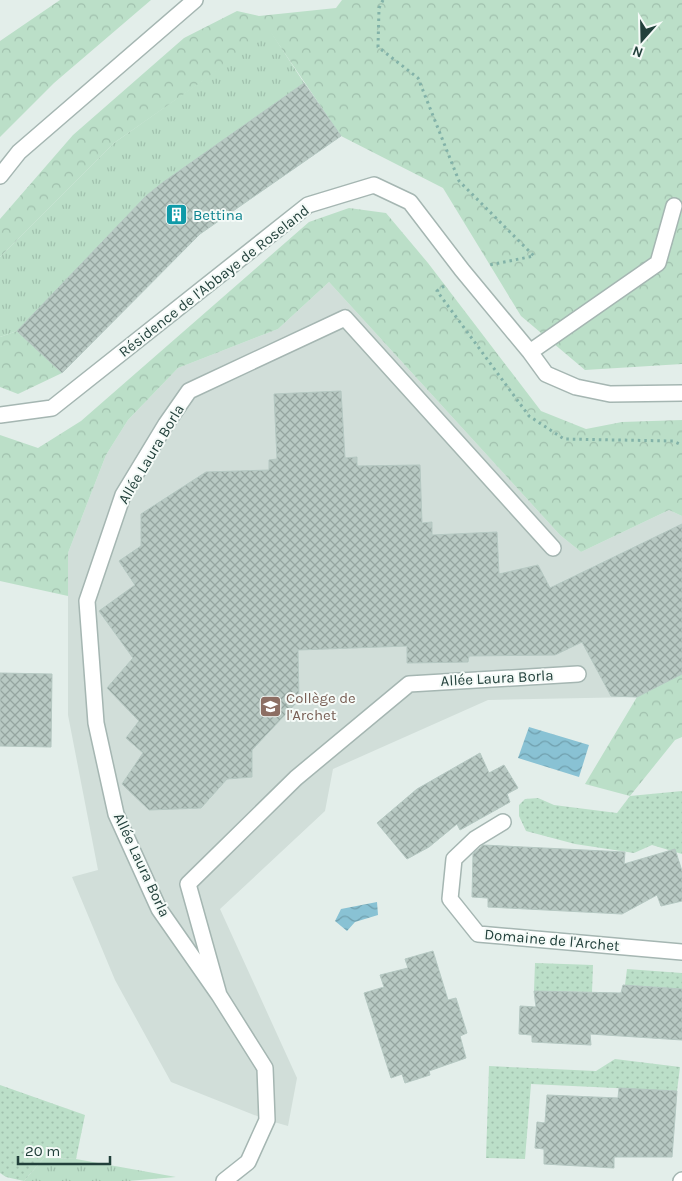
<svg xmlns="http://www.w3.org/2000/svg" width="682" height="1181" font-family="Karla,sans-serif">
<style>
.built{fill:#d1ded9}
.grass{fill:url(#grass-tufts)}
.forest{fill:url(#forest-crowns)}
.garden{fill:url(#garden-dots)}
.water{fill:url(#water-waves)}
.building{fill:url(#building-cross-hatch);stroke:#b5c8c2}
.lines{fill:none;stroke-linecap:round;stroke-linejoin:round}
.minor-casing{stroke:#a5b6b2;stroke-width:18}
.path{stroke:#82b2a8;stroke-width:3;stroke-dasharray:2.5 4;stroke-linecap:butt}
.minor{stroke:#fff;stroke-width:15}
.labels{text-anchor:middle;dominant-baseline:central;stroke-width:4;stroke-linejoin:round;paint-order:stroke}
.culture-label{font-size:15px;fill:#0d838f;stroke:#f4faf7;text-anchor:start}
.street-label{font-size:15px;fill:#22403b;stroke:#f4faf7}
.education-label{font-size:15px;fill:#785e54;stroke:#f4faf7;text-anchor:start}
</style>
<defs>
<pattern id="grass-tufts" width="24" height="20" patternUnits="userSpaceOnUse" patternTransform="scale(1.25)"><rect width="24" height="20" fill="#bbdfc8"/><path d="M3 7l-1-3M5 7V3M7 7l1-3M15 17l-1-3M17 17v-4M19 17l1-3" fill="none" stroke="#a0c0ad"/></pattern>
<pattern id="forest-crowns" width="20" height="18" patternUnits="userSpaceOnUse" patternTransform="scale(1.25)"><rect width="20" height="18" fill="#bbdfc8"/><path d="M2 6a3 3 0 1 1 6 0M12 15a3 3 0 1 1 6 0" fill="none" stroke="#a0c0ad"/></pattern>
<pattern id="garden-dots" width="8" height="8" patternUnits="userSpaceOnUse" patternTransform="scale(1.25)"><rect width="8" height="8" fill="#bbdfc8"/><path d="M2 2h.1M6 6h.1" fill="none" stroke="#a0c0ad" stroke-width="1.8" stroke-linecap="round"/></pattern>
<pattern id="water-waves" width="16" height="10" patternUnits="userSpaceOnUse" patternTransform="scale(1.25)"><rect width="16" height="10" fill="#89c2d4"/><path d="M0 5q4-4 8 0t8 0" fill="none" stroke="#709fad"/></pattern>
<pattern id="building-cross-hatch" width="8" height="8" patternUnits="userSpaceOnUse" patternTransform="scale(1.25)"><rect width="8" height="8" fill="#b8c9c3"/><path d="M0 0l8 8M0 8l8-8" fill="none" stroke="#95a5a0"/></pattern>
</defs>
<rect width="100%" height="100%" fill="#e3eeea"/>
<!-- built -->
<path class="built" d="M329,282L560,535L581,552L669,510L682,516V674L637,697L488,700L333,769L325,811L220,909L297,1078L288,1126L267,1120L171,1082L115,980L72,877L98,870L68,715V553L106,455L128,420L178,368L278,329Z"/>
<!-- grass -->
<path class="grass" d="M271,32L304,83L162,183L146,196L17,331L0,337V257L114,143Z
M44,1158L76,1159L176,1177L128,1181H24Z"/>
<!-- forest -->
<path class="forest" d="M60,0H151L54,83L0,137V41Z
M342,0H682V364L585,370L521,316L443,188L341,136L271,33L114,143L0,257V219L73,135L184,38L237,11L259,16L336,8Z
M349,208L386,213L428,263L541,411L586,429L622,422L682,420V516L669,510L581,552L560,535L329,282L278,329L178,368L128,420L106,455L68,553V596L0,581V435L38,448L81,421L309,222Z
M17,331L62,373L18,394L0,387V337Z
M682,674V737L675,740L630,796L585,784L637,697Z"/>
<!-- garden -->
<path class="garden" d="M682,791V854L652,845L634,853L575,844L526,831L519,816V805L525,799L538,798L554,805L617,813L630,796Z
M535,963L593,965L592,992L534,991Z
M627,969L682,973V989L625,985Z
M615,1059L680,1067L677,1091L531,1084L525,1159L486,1158L489,1066L596,1071Z
M0,1085L85,1115L76,1159L44,1158L24,1181L6,1177L0,1173Z"/>
<!-- water -->
<path class="water" d="M529,727L589,745L579,777L518,758Z
M377,902L378,915L355,922L347,931L335,921L341,909Z"/>
<!-- building -->
<path class="building" d="M304,83L341,136L200,234L62,373L17,331L146,196L162,183Z
M341,391L345,458L357,457V466L420,465L422,523L432,522V535L497,532L499,574L538,565L550,588L682,524V674L637,697L611,696L582,642L555,655L469,656L468,662L407,663V646L298,650L299,700L252,750V777L227,779L201,808L149,810L122,784L143,753L126,738L139,721L107,688L133,658L99,611L135,585L119,561L141,546V514L206,472L269,470V460L277,459L274,394Z
M0,673L52,674L51,747L0,746Z
M480,753L489,773L504,765L518,788L507,794L510,802L460,830L457,824L429,847L407,859L377,823L417,789Z
M483,845L625,852L624,864L675,849L682,871V901L661,906L657,895L622,914L488,907V898L472,897L473,854Z
M433,951L448,1000L456,998L467,1033L460,1036L466,1058L429,1071L430,1075L405,1083L402,1074L391,1078L364,993L384,987L380,975L408,968L405,959Z
M623,985L682,989V1040L590,1034L591,1045L532,1042V1035L519,1034L520,1006L536,1007L534,991L621,993Z
M619,1088L677,1091L672,1157H614V1168L544,1164V1149L535,1148L537,1122L545,1123L547,1095L618,1098Z"/>
<g class="lines">
<defs>
<path id="minor" d="M0,176L19,152L195,0
M530,352L658,263L674,206
M0,415L52,408L308,205L374,185L410,202L462,270L530,352L546,374L576,387L610,394L682,393
M503,822L475,839L454,859L450,899L478,934L682,952
M219,995L159,909L116,814L96,723L87,601L123,495L166,424L189,391L345,318L553,548
M224,1181L248,1162L267,1120L265,1068L219,995L188,884L296,778L409,684L578,674
M681,1181L682,1180"/>
</defs>
<!-- minor casing -->
<use href="#minor" class="minor-casing"/>
<!-- path -->
<path class="path" d="M383,0L379,8L378,47L418,78L459,181L534,256L489,265
M444,286L437,291L529,416L564,439L673,441L682,445"/>
<!-- minor -->
<use href="#minor" class="minor"/>
</g>
<!-- icons -->
<defs>
<symbol id="building-square" viewBox="-11 -11 22 22"><rect x="-9" y="-9" width="18" height="18" rx="4" fill="#0f9aa8" stroke="#f4faf7"/><path d="M-4-6H4V6H1V3H-1V6H-4ZM-2.5-4.3h1.7v1.8h-1.7ZM.8-4.3h1.7v1.8H.8ZM-2.5-1h1.7V.8h-1.7ZM.8-1h1.7V.8H.8Z" fill="#fff"/></symbol>
<symbol id="school-square" viewBox="-11 -11 22 22"><rect x="-9" y="-9" width="18" height="18" rx="4" fill="#8d6e63" stroke="#f4faf7"/><path d="M0-5L7-2L0 1L-7-2ZM-4 1L0 2.5L4 1V4Q0 6-4 4Z" fill="#fff"/></symbol>
</defs>
<g fill-rule="evenodd">
<use href="#building-square" x="164" y="202" width="25" height="25"/>
<use href="#school-square" x="258" y="694" width="25" height="25"/>
</g>
<g class="labels">
<!-- culture labels -->
<g class="culture-label">
<text x="193" y="215">Bettina</text>
</g>
<!-- street labels -->
<g class="street-label">
<text transform="translate(214 281) rotate(-38)">Résidence de l'Abbaye de Roseland</text>
<text transform="translate(151 454) rotate(-59)">Allée Laura Borla</text>
<text transform="translate(497 678) rotate(-3)">Allée Laura Borla</text>
<text transform="translate(142 865) rotate(65)">Allée Laura Borla</text>
<text transform="translate(552 940) rotate(5)">Domaine de l'Archet</text>
</g>
<!-- education labels -->
<g class="education-label">
<text x="286" y="698">Collège de<tspan x="286" dy="17">l'Archet</tspan></text>
</g>
</g>
<!-- north arrow -->
<g transform="translate(642 40) rotate(200)" stroke="#f4faf7" stroke-width="4" paint-order="stroke">
<path d="M0-4L9 19L0 12L-9 19Z" fill="#22403b"/>
<text y="-8" font-size="14" font-weight="bold" text-anchor="middle" fill="#22403b">N</text>
</g>
<!-- scale -->
<path d="M18 1156v8h92v-8" fill="none" stroke="#22403b" stroke-width="2.5"/>
<text x="25" y="1156" font-size="15" fill="#22403b" stroke="#f4faf7" stroke-width="4" paint-order="stroke">20 m</text>
</svg>
